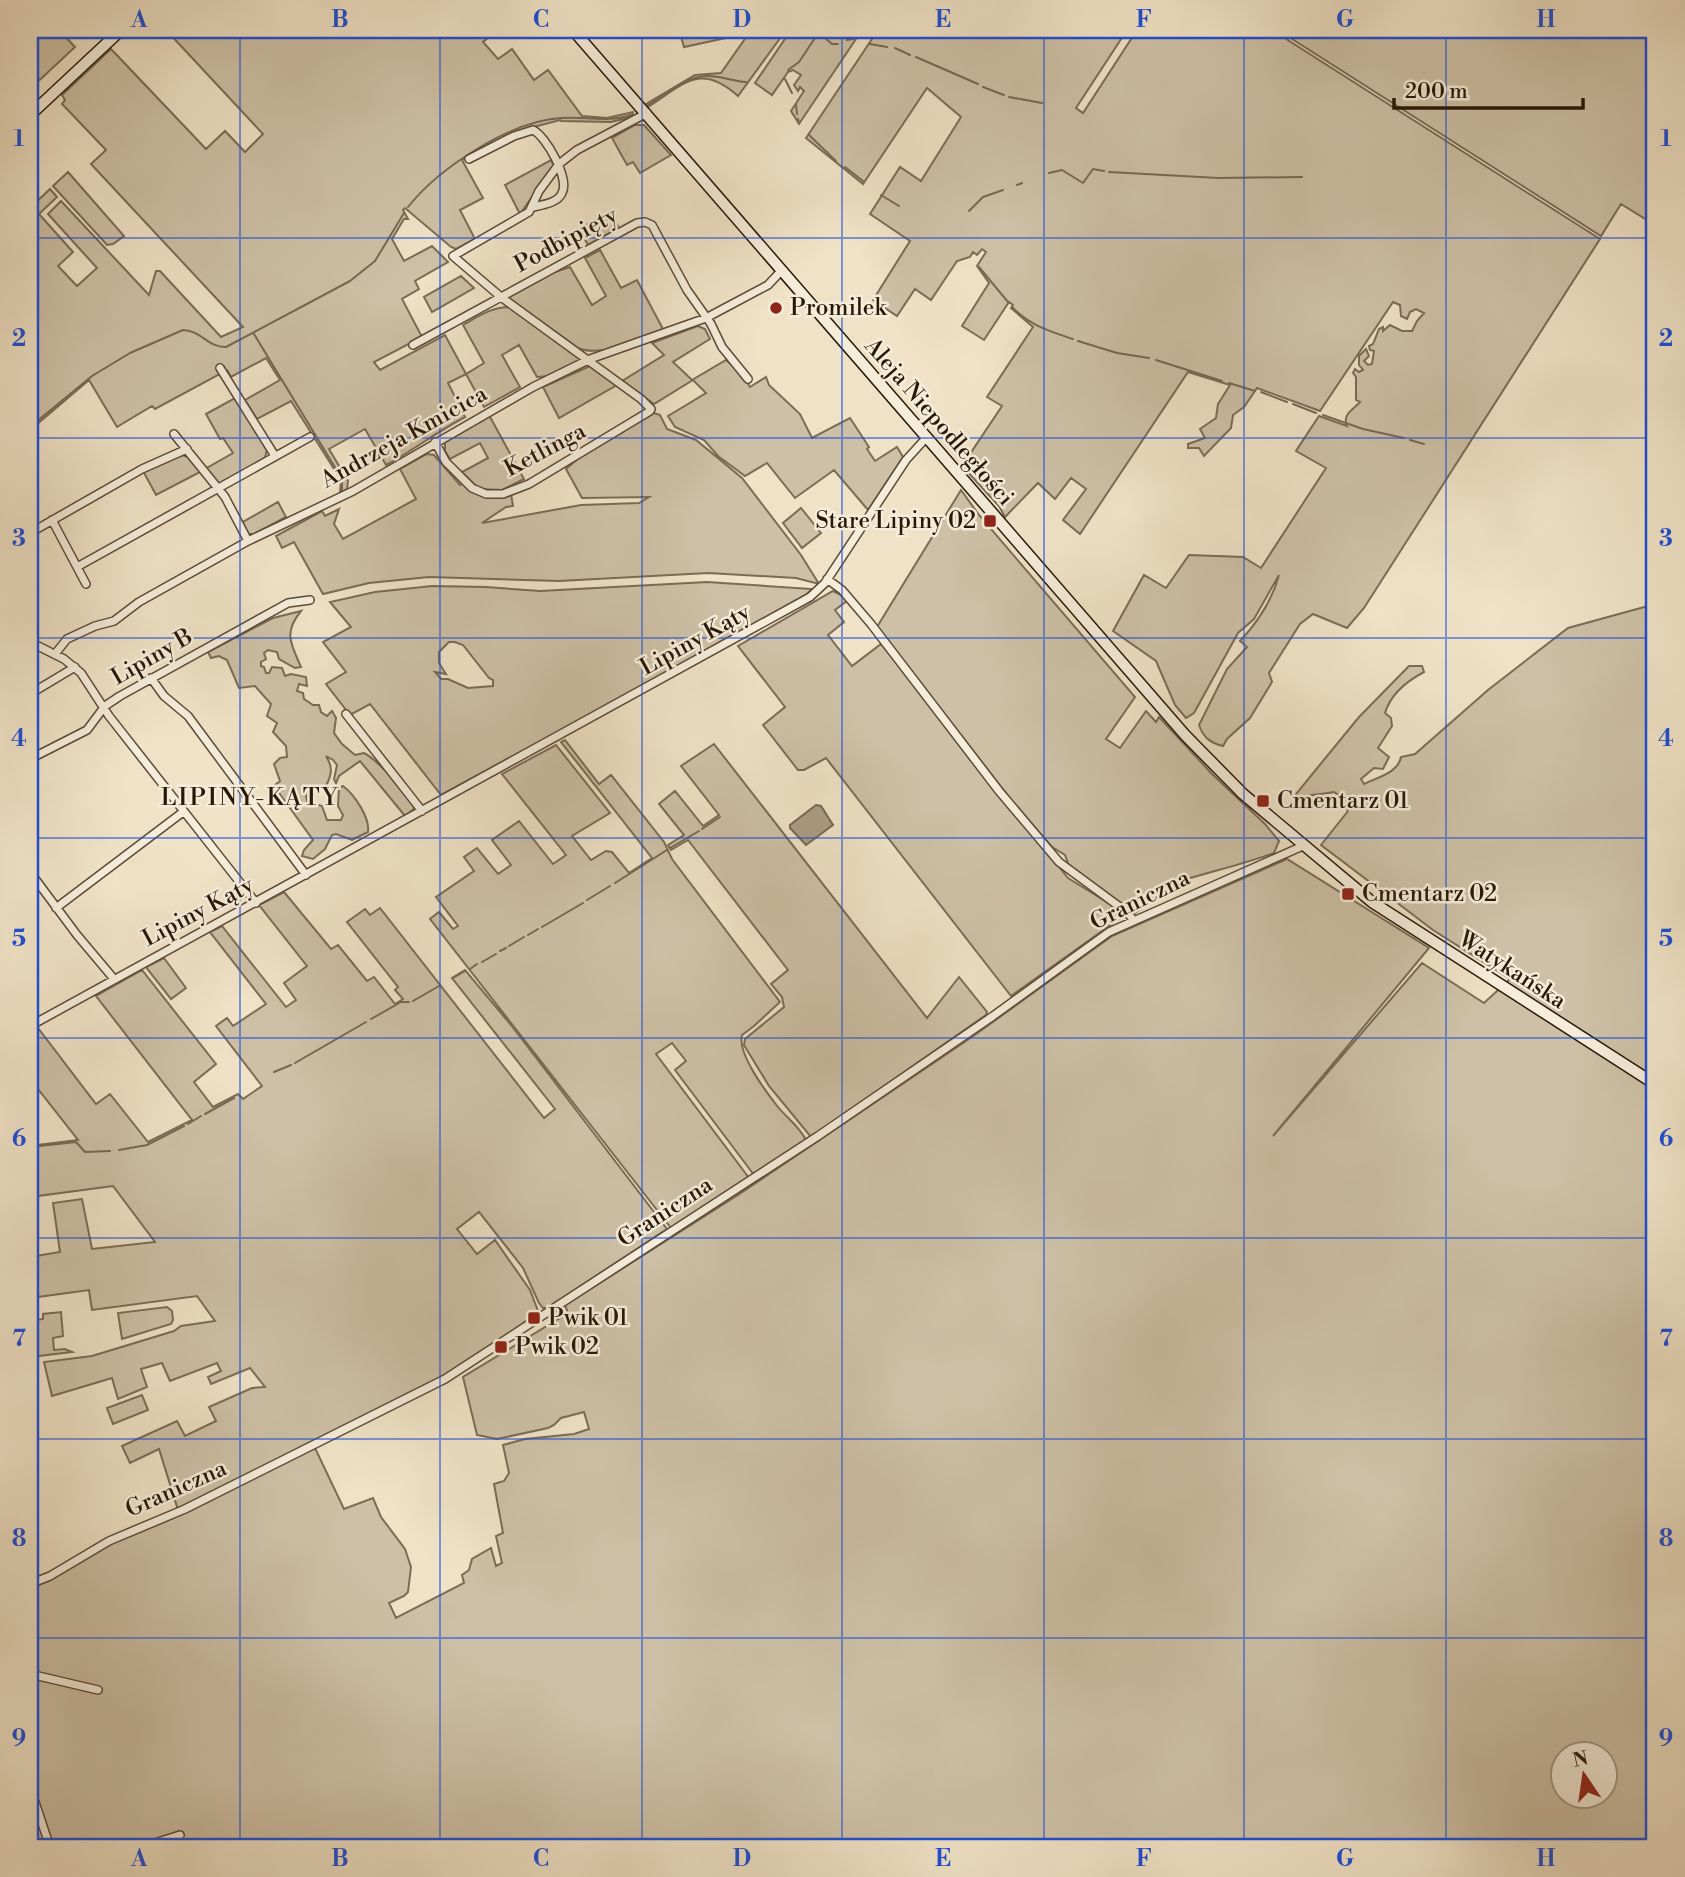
<svg xmlns="http://www.w3.org/2000/svg" width="1685" height="1877" font-family="'Libre Bodoni',serif">
<style>
.green{fill:#cdc0a6;stroke:#7a6c56;stroke-width:2;fill-rule:evenodd}
.water{fill:#ab9d85;stroke:#776853;stroke-width:2}
.lines{fill:none;stroke-linecap:round;stroke-linejoin:round}
.stream{stroke:#776853;stroke-width:2}
.street-casing{stroke:#5a4a37;stroke-width:10}
.secondary-casing{stroke:#281807;stroke-width:13}
.street{stroke:#f5ecda;stroke-width:7}
.secondary{stroke:#f5ecda;stroke-width:10}
.grid{fill:none;stroke:#1d4ed8;stroke-width:2;stroke-opacity:0.55}
.poi-dot{fill:#8f2418;stroke:#f5ecda;stroke-width:2.5}
.labels{text-anchor:middle;dominant-baseline:central;stroke-width:5;stroke-linejoin:round;paint-order:stroke}
.street-label{font-size:23px;fill:#281807;stroke:#f5ecda}
.poi-label{font-size:23px;fill:#281807;stroke:#f5ecda;text-anchor:start}
.neighbourhood-label{font-size:24px;letter-spacing:2px;fill:#281807;stroke:#f5ecda}
.neatline{fill:none;stroke:#1d4ed8;stroke-width:2.5}
.grid-label{font-size:23px;text-anchor:middle;font-weight:bold;fill:#1d4ed8}
</style>
<rect width="100%" height="100%" fill="#efe2c6"/>
<filter id="stains"><feTurbulence type="fractalNoise" baseFrequency=".00286" numOctaves="4"/><feColorMatrix values="0 0 0 0 .2 0 0 0 0 .09 0 0 0 0 .02 0 0 0 .5 -.17"/></filter>
<radialGradient id="worn" r=".72"><stop offset=".6" stop-color="#630" stop-opacity="0"/><stop offset="1" stop-color="#630" stop-opacity=".3"/></radialGradient>
<!-- green -->
<path class="green" d="M30,30H59L75,47L30,89Z
M166,30H498L483,42L498,59L512,49L534,80L548,70L582,116L607,118L633,112L632,117L611,122L561,121L560,120L522,130L462,160L483,198L460,210L475,239L456,249L451,247L405,208L403,210L408,219H404L392,239L404,261L432,246L448,262L415,281L419,289L402,299L422,337L374,362L380,370L445,335L466,374L484,363L463,325C479,316 493,306 512,307L580,357L579,362L550,376L537,377L519,345L502,355L520,387L484,407L466,374L448,383L465,417C438,431 414,450 386,465L365,429L329,449L348,481L347,489L340,493L341,480L291,401L257,419L245,400L280,380L266,358L231,377L227,370L155,409L152,406L117,427L89,380L30,430V208L50,189L57,197L39,214L73,252L58,266L77,286L97,268L48,214L61,201L149,295L156,271H160L221,337L243,327L91,164L106,150L62,104L65,100L62,95L111,49L206,149L225,131L245,152L263,134Z
M679,30H786L738,96C700,62 684,84 648,107L646,104L695,75L721,73L749,33L684,47Z
M791,30H862L799,124L791,111L804,91L800,87L798,91L794,85L801,75L793,70L788,72L772,95L755,83Z
M878,30H1127L1076,108L1083,113L1137,30H1272L1600,239L1364,608L1347,628L1313,614L1300,624L1269,673L1272,682L1250,718L1227,739L1223,746C1210,743 1203,737 1199,725L1227,669L1247,647L1240,641C1259,621 1272,601 1279,575L1254,619L1238,633L1194,713L1186,718L1175,705L1156,661L1113,631L1144,575L1166,588L1189,555L1243,557L1261,568L1326,468L1296,451L1319,416L1347,426C1342,414 1353,410 1360,402L1356,400V377L1353,373L1355,369L1359,372L1363,370L1359,365V356L1366,349L1369,356L1364,361L1368,365L1372,364L1374,351L1370,350L1369,346L1373,344L1379,329L1383,327V331L1390,325L1402,331H1412L1417,321L1424,313L1416,309L1410,312L1407,319L1401,316L1400,305L1393,302L1320,411L1257,388L1244,407L1233,415L1231,428L1204,456L1199,448H1188V444L1205,438L1200,429L1216,418L1218,404L1230,385L1188,372L1080,534L1063,520L1086,489L1071,478L1055,499L1038,483L1005,517L999,506L962,466L1002,406L987,397L1033,327L1011,308L1013,305L1009,302L984,340L962,326L989,283L977,266L986,252L982,249L977,255L973,252L970,257L957,261L931,300L915,289L897,316L873,300L910,241L870,214L900,167L921,181L961,117L927,88L863,184L806,138Z
M1278,30H1655V225L1621,204L1601,236Z
M635,125H644L671,155L640,173L633,162L627,165L612,138Z
M551,160L554,166L520,214L505,185Z
M68,172L124,236L113,244L107,245L53,186Z
M610,212L619,228L588,245L579,229Z
M600,250L621,288L637,280L664,331C640,339 601,358 578,348L509,298L508,295L543,276L570,267L592,305L606,296L585,258Z
M461,276L474,288L432,312L424,297Z
M698,326L705,329L710,339L673,362L692,380L726,360L740,372L750,387L766,377L769,385L800,414L812,438L850,418L869,447L867,449L875,461L897,447L903,457L868,510L834,470L795,498L767,463L745,476L718,456L704,440L675,427L668,416L706,393L693,380L654,404L622,381L664,355L652,343Z
M590,366L617,385L559,418L543,387Z
M235,398L267,449L265,458L221,483H217L205,469L233,453L223,438L220,439L206,414Z
M654,413L660,415L667,429L696,440L742,478L801,555L819,584L796,578L708,573L559,581L429,577L369,583L323,594L294,542L282,548L276,536L322,511L325,516L339,509L334,524L343,539L416,499L400,469L427,454L434,455L460,485L464,483L472,490L511,494L513,506L506,507L482,523L581,505L639,503L649,497L582,498L566,469L581,456Z
M489,415L524,479L502,490L479,489L462,472L488,458L480,443L450,459L445,451V442Z
M179,454L188,457L202,471L156,495L143,471Z
M961,490L979,515L1135,697L1106,739L1120,748L1146,711L1156,722L1159,717L1212,774L1265,824L1279,841L1274,853C1235,867 1195,875 1156,889L1154,900L1135,913L1070,869L1065,855L1052,847L1019,810L877,627Z
M278,502L286,517L254,534H249L241,523Z
M801,508L821,533L802,548L783,523Z
M707,582L812,589L802,599L441,795L370,704L350,715L326,684L346,672L323,642L351,627L330,602L375,592L432,586L486,587L540,591ZM449,642H455L463,645L489,678L493,680V686L468,688L448,679H441L435,672L446,674L439,663V652Z
M833,591L841,595L847,601L835,610L844,622L828,635L852,666L881,644L1068,878L1118,909L1121,917L1109,926L1011,996L826,758L804,770H798L763,725L785,707L738,646Z
M1655,604V1847H30V1587L110,1544L315,1448L344,1509L373,1498L381,1517L405,1549L411,1567L408,1592L404,1596L389,1603L396,1618L464,1583L462,1575L469,1570L472,1559L491,1548L496,1566L502,1563L496,1536L503,1533L494,1484L504,1481L509,1473L503,1445L525,1439L574,1434L589,1429L584,1412L561,1418L554,1425L548,1428L497,1439L477,1435L463,1377L568,1313L565,1305L738,1195L972,1037L1112,936L1287,859L1429,948L1273,1136L1422,963L1484,1003L1510,979L1433,930L1321,845L1348,811L1340,796L1334,792C1322,795 1312,793 1301,798L1296,794L1359,717L1409,666H1422L1424,672C1407,681 1391,693 1385,713L1391,718L1392,726L1378,748L1389,757L1383,769L1374,768L1361,779L1364,784C1378,777 1398,773 1401,757L1415,754L1488,690L1568,628ZM1562,1755H1604V1797H1562Z
M301,611C283,633 291,644 301,667L295,668L279,659L277,652L268,650L264,653L266,659L261,662V666L264,667L266,673H269L272,667L282,668L285,676L291,674L306,677L307,686L299,684L297,691L303,693L304,699L313,705H319L321,712L327,716L332,711L336,718L334,733L342,744L355,755L364,753C379,761 407,793 415,808L405,816L360,761L339,776L336,783L334,779L337,765L333,760L326,756C333,767 332,774 326,786L311,787L306,795L307,801L322,806L327,820H341L343,815L338,806L339,788L343,786C355,795 370,818 368,832L352,840L336,834L332,835L325,849L313,859L302,856L304,850L313,840L274,786L280,781L274,764L280,758L287,757L286,746L273,732L277,723L267,716L271,704L255,686L239,688L227,660L219,656L211,658L208,652L273,618Z
M565,740L599,784L611,775L664,842L672,859L780,1002L754,1026L742,1035C737,1053 766,1092 778,1107C787,1118 799,1126 806,1140L754,1175L675,1070L686,1061L672,1043L656,1054L749,1178L671,1228L430,919L439,912L453,929L458,926L436,897L474,871L464,857L477,848L498,874L511,865L492,840L519,821L553,864L566,855L502,774L556,745L610,813L572,836L591,860L606,851L612,852L629,873L652,858L561,742Z
M714,744L927,1018L959,977L987,1012L986,1015L811,1137L769,1086L744,1045L745,1039L784,1007L782,997L771,984L788,970L688,840L671,850L668,845L684,835L659,804L675,791L703,826L719,815L681,766Z
M284,892L331,949L338,945L367,981L374,977L395,1004L403,999L395,990L398,987L347,922L365,909L370,915L380,908L544,1118L555,1109L452,978L465,970L511,1025L667,1229L549,1307L543,1308L539,1303L523,1268L479,1212L457,1229L477,1254L495,1240L530,1290L538,1311L516,1329L445,1376L178,1510L159,1449L130,1463L122,1446L177,1421L185,1436L216,1421L209,1407L252,1388L265,1387L250,1368L211,1384L208,1377L221,1371L217,1363L170,1381L162,1363L141,1369L147,1387L118,1399L112,1378L52,1396L44,1362L92,1356L174,1331L181,1326L215,1321L197,1296L92,1310L89,1290L30,1298V1257L60,1252L53,1203L82,1199L92,1249L155,1242L113,1186L30,1197V1146L78,1140L34,1084H30V1033L38,1028L96,1104L110,1094L148,1142L192,1120L96,996L142,970L216,1064L194,1082L213,1107L238,1094L243,1099L262,1086L216,1026L227,1018L233,1026L266,1004L210,932L222,926L286,1007L296,1000L284,983L307,966L259,905Z
M164,958L186,988L171,999L146,967Z
M167,1307L172,1311L173,1320L171,1324L122,1339L118,1313Z
M61,1312L63,1336L53,1338L54,1350L65,1349L72,1352L30,1357V1321L43,1319V1314Z
M142,1395L148,1410L113,1424L107,1408Z"/>
<!-- water -->
<path class="water" d="M816,805L821,806L833,825L806,845L790,828V825Z"/>
<g class="lines">
<!-- stream -->
<path class="stream" d="M680,30H682
M825,38L832,44H838
M847,40L853,39
M870,44L887,47
M895,48L910,55
M916,57L978,84
M788,70L799,62L817,35L819,34
M785,79L792,93
M983,87L1004,95
M1009,97L1042,103
M648,105C666,94 686,76 707,76C721,76 733,81 746,82
M796,105L797,114
M798,119L799,122
M809,135L836,161
M845,167L863,181
M1109,172L1219,178L1302,177
M1049,173L1062,170L1083,183L1093,169L1104,171
M1017,185L1022,183
M881,195L899,206
M408,207C439,168 510,121 561,118C585,116 608,123 631,115
M969,211L983,197L1003,190
M979,267L1008,302
M1012,307C1029,325 1049,331 1073,339
M254,334L336,469L342,480V491
M1078,341L1117,353L1149,358
M1156,360L1222,381
M1229,383L1255,391
M1261,392L1287,402
M1293,404L1316,413
M1323,415L1363,429L1404,438
M30,427L92,376L130,353L183,330C200,330 209,348 226,347L350,281L375,261L404,213
M1410,440L1424,444
M702,829L720,817
M670,848L699,831
M615,883L667,850
M587,900L610,886
M542,927L583,903
M528,935L538,929
M509,946L524,937
M500,951L506,948
M482,962L496,954
M470,969L477,964
M453,978L465,971
M413,1001L439,986
M371,1019L401,1002H409
M295,1063L366,1022
M274,1072L291,1065
M205,1114L234,1098
M188,1124L201,1116
M30,1147L76,1142L85,1152L110,1151
M119,1150L147,1145L184,1126"/>
<defs>
<path id="street" d="M469,159L514,136L533,130C546,136 570,179 562,193C558,203 542,205 533,207
M413,345L637,223L645,222L652,225L687,290L711,324L722,347L748,379
M220,368L275,456
M174,434L225,497L248,541
M435,442L446,462L472,488L486,494H503L529,484L650,411L651,409L641,399L501,297L453,256L529,212L539,191L559,164L577,150L647,113
M52,520L86,584
M30,533L142,469L187,449
M77,567L310,437
M827,579L842,590L871,624L999,791L1059,862L1128,913L1133,920
M30,642L64,659L81,673L109,716L256,903
M55,654L67,639L95,626L114,621L139,602L248,541L353,491L533,387L590,359L706,318L768,285L782,270
M151,678L164,696L188,716L306,875
M30,694L75,667
M346,714L422,811
M30,759L87,730L105,706L120,696L288,603L310,600
M30,872L77,935L114,979
M56,908L183,812
M30,1026L810,597L825,583L906,460L927,437
M30,1565L32,1583
M30,1584L50,1576L109,1541L185,1509L445,1379L818,1136L993,1016L1109,932L1305,845
M30,1674L98,1690
M30,1787L50,1847
M142,1847L180,1835"/>
<path id="secondary" d="M573,30L1185,735L1243,794L1372,902L1655,1084
M30,115L121,30"/>
</defs>
<!-- street casing -->
<use href="#street" class="street-casing"/>
<!-- secondary casing -->
<use href="#secondary" class="secondary-casing"/>
<!-- street -->
<use href="#street" class="street"/>
<!-- secondary -->
<use href="#secondary" class="secondary"/>
</g>
<!-- grid -->
<path class="grid" d="M240,30V1847M440,30V1847M642,30V1847M842,30V1847M1044,30V1847M1244,30V1847M1446,30V1847M30,238H1655M30,438H1655M30,638H1655M30,838H1655M30,1038H1655M30,1238H1655M30,1439H1655M30,1638H1655"/>
<!-- markers -->
<g class="poi-dot">
<circle cx="776" cy="308" r="7"/>
<rect x="983" y="514" width="14" height="14" rx="3.5"/>
<rect x="1256" y="794" width="14" height="14" rx="3.5"/>
<rect x="1341" y="887" width="14" height="14" rx="3.5"/>
<rect x="527" y="1311" width="14" height="14" rx="3.5"/>
<rect x="494" y="1340" width="14" height="14" rx="3.5"/>
</g>
<g class="labels">
<!-- street labels -->
<g class="street-label">
<text transform="translate(566 240) rotate(-28)">Podbipięty</text>
<text transform="translate(939 422) rotate(49)">Aleja Niepodległości</text>
<text transform="translate(404 437) rotate(-29)">Andrzeja Kmicica</text>
<text transform="translate(545 450) rotate(-28)">Ketlinga</text>
<text transform="translate(695 640) rotate(-29)">Lipiny Kąty</text>
<text transform="translate(152 657) rotate(-30)">Lipiny B</text>
<text transform="translate(1140 900) rotate(-26)">Graniczna</text>
<text transform="translate(198 912) rotate(-28)">Lipiny Kąty</text>
<text transform="translate(1512 970) rotate(33)">Watykańska</text>
<text transform="translate(665 1212) rotate(-33)">Graniczna</text>
<text transform="translate(176 1489) rotate(-24)">Graniczna</text>
</g>
<!-- poi labels -->
<g class="poi-label">
<text x="790" y="308">Promilek</text>
<text x="976" y="521" text-anchor="end">Stare Lipiny 02</text>
<text x="1277" y="801">Cmentarz 01</text>
<text x="1362" y="894">Cmentarz 02</text>
<text x="548" y="1318">Pwik 01</text>
<text x="515" y="1347">Pwik 02</text>
</g>
<!-- neighbourhood labels -->
<g class="neighbourhood-label">
<text x="250" y="798">LIPINY-KĄTY</text>
</g>
</g>
<!-- margin -->
<rect width="1685" height="1877" fill="none" stroke="#efe2c6" stroke-width="77"/>
<!-- north arrow -->
<g transform="translate(1584 1775) rotate(347)"><circle r="33" fill="#f5ecda" stroke="#a39786" stroke-width="2"/>
<path d="M0-5L12 26L0 18L-12 26Z" fill="#8f2418"/>
<text y="-10" font-size="19" font-weight="bold" text-anchor="middle" fill="#281807">N</text>
</g>
<!-- scale -->
<path d="M1394 98v10h189v-10" fill="none" stroke="#281807" stroke-width="3.5"/>
<text x="1405" y="98" font-size="21" fill="#281807" stroke="#f5ecda" stroke-width="5" paint-order="stroke">200 m</text>
<rect x="38" y="38" width="1608" height="1801" class="neatline"/>
<g class="grid-label">
<text x="139" y="27">A</text>
<text x="340" y="27">B</text>
<text x="541" y="27">C</text>
<text x="742" y="27">D</text>
<text x="943" y="27">E</text>
<text x="1144" y="27">F</text>
<text x="1345" y="27">G</text>
<text x="1546" y="27">H</text>
<text x="19" y="146">1</text>
<text x="1666" y="146">1</text>
<text x="19" y="346">2</text>
<text x="1666" y="346">2</text>
<text x="19" y="546">3</text>
<text x="1666" y="546">3</text>
<text x="19" y="746">4</text>
<text x="1666" y="746">4</text>
<text x="19" y="946">5</text>
<text x="1666" y="946">5</text>
<text x="19" y="1146">6</text>
<text x="1666" y="1146">6</text>
<text x="19" y="1346">7</text>
<text x="1666" y="1346">7</text>
<text x="19" y="1546">8</text>
<text x="1666" y="1546">8</text>
<text x="19" y="1746">9</text>
<text x="1666" y="1746">9</text>
<text x="139" y="1866">A</text>
<text x="340" y="1866">B</text>
<text x="541" y="1866">C</text>
<text x="742" y="1866">D</text>
<text x="943" y="1866">E</text>
<text x="1144" y="1866">F</text>
<text x="1345" y="1866">G</text>
<text x="1546" y="1866">H</text>
</g>
<rect width="100%" height="100%" filter="url(#stains)"/>
<rect width="100%" height="100%" fill="url(#worn)"/>
</svg>
